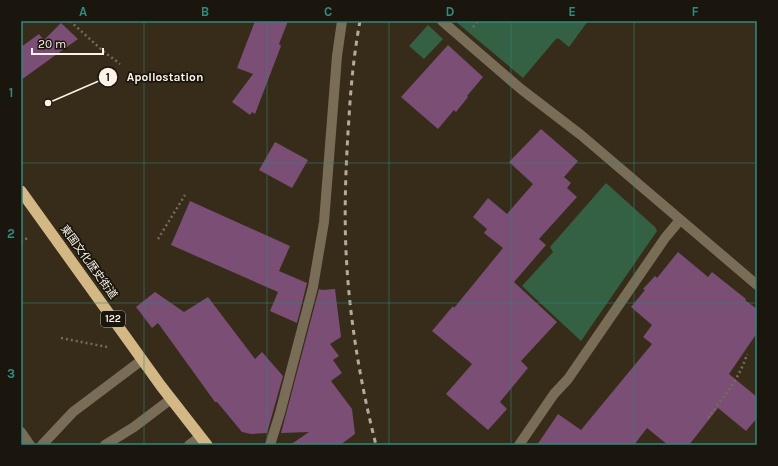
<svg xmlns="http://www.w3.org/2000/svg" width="778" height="466" font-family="Karla,'Noto Sans JP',sans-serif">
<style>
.green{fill:#346144}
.building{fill:#7a4e75}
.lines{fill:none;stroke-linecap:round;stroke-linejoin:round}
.path{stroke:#776c5c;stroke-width:2.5;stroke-dasharray:2 3;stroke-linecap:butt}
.service{stroke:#796d57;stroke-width:10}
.minor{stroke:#796d57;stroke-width:10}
.tertiary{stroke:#796d57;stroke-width:10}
.trunk{stroke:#d3b885;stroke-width:11}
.rail{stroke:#b4ab9d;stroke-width:3;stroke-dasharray:5 5;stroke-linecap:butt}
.grid{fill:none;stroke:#328980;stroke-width:1;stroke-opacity:0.55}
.labels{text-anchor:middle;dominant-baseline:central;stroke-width:3.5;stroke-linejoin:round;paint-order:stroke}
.shield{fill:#1a150d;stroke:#b8b0a6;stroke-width:1}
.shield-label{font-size:10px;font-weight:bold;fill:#fbf3e7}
.street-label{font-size:11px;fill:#fbf3e7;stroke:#1a150d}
.leader{fill:none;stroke:#fbf3e7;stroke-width:1.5}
.callout-dot{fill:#fbf3e7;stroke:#1a150d;stroke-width:1.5}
.mark-label{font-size:12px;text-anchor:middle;font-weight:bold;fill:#111}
.callout-label{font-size:12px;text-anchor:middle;font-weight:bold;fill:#fbf3e7;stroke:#1a150d;stroke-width:3.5;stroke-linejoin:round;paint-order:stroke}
.neatline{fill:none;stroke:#328980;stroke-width:1.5}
.grid-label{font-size:13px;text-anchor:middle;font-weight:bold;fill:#328980}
</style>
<rect width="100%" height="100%" fill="#372c19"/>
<!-- green -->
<path class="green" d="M455,21H588L569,47L558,38L555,40L523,78Z
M428,25L443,39L424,59L409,46Z
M606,183L655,227L657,231L581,341L522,286L553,252L550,247Z"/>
<!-- building -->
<path class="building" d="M255,21H288L279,44L281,46L255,114L252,112L250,115L232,102L253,74L237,68Z
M61,23L78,39L21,80V47L39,34L44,40Z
M448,45L483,77L467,96L468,97L456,112L454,110L438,129L401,97Z
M541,129L578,161L564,177L571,183L567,188L577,197L539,239L546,245L514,282L557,322L521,361L528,368L500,402L507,409L488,430L446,394L472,364L432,331L453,306L454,308L503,248L484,233L487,229L473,217L488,198L507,214L533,184L509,162Z
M275,142L308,160L292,188L259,170Z
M190,201L290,246L279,271L307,283L297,323L270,311L278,292L171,245Z
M678,252L708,277L712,272L746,299L745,300L757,309V333L729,374L757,397V418L746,431L718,408L689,445H668L647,428L634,445H537L558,414L581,430L652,344L643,337L652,325L631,307L645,290L643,289L655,276L657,278Z
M319,289L322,290L335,289L341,337L330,344L339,356L333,360L342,373L331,381L352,409L355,434L340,445H290L309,432L281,433Z
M155,292L184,312L208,297L255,359L262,352L283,376L267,433L251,434L242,432L217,402H215L158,323L152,328L136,307Z"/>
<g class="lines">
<!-- path -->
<path class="path" d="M70,21L103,51L120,64
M473,27L478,21
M158,239L185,195
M21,242L29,237
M61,338L107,347
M708,418C723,398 740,378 747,354"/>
<!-- service -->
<path class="service" d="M105,445L134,427L171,399
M189,445L200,437
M270,445L280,413L313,287L324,222L337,56L342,21"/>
<!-- minor -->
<path class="minor" d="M442,21L521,89L581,135L757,285
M21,432L30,445
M519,445L554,394L568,379L665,238L680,220"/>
<!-- tertiary -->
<path class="tertiary" d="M42,445L73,412L142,360"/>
<!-- trunk -->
<path class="trunk" d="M21,191L161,386L207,445"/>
<!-- rail -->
<path class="rail" d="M360,21C354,53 351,85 349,117C346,162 344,206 346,251C349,316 360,382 376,445"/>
</g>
<!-- grid -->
<path class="grid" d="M144,21V445M267,21V445M389,21V445M511,21V445M634,21V445M21,163H757M21,303H757"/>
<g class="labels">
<!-- shield labels -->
<rect class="shield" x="101" y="311" width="24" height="16" rx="3"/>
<g class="shield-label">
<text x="113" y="319">122</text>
</g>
<!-- street labels -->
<g class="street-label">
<text transform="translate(89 262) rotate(54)">東国文化歴史街道</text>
</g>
</g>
<!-- callouts -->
<path class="leader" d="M48 103L108 77"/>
<g class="callout-dot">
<circle cx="48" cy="103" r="4"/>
<circle cx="108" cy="77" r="10"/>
</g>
<g class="mark-label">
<text x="108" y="81">1</text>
</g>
<g class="callout-label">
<text x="165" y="81">Apollostation</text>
</g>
<!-- border -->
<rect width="778" height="466" fill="none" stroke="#1a150d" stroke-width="44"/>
<!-- scale -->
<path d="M32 48v6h71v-6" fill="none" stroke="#fbf3e7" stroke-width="2"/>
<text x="38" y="48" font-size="12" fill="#fbf3e7" stroke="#1a150d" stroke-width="3" paint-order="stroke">20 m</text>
<rect x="22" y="22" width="734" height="422" class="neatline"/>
<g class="grid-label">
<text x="83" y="16">A</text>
<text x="205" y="16">B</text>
<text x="328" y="16">C</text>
<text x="450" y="16">D</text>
<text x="572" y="16">E</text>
<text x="695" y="16">F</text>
<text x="11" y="97">1</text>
<text x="11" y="238">2</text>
<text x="11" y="378">3</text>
</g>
</svg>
